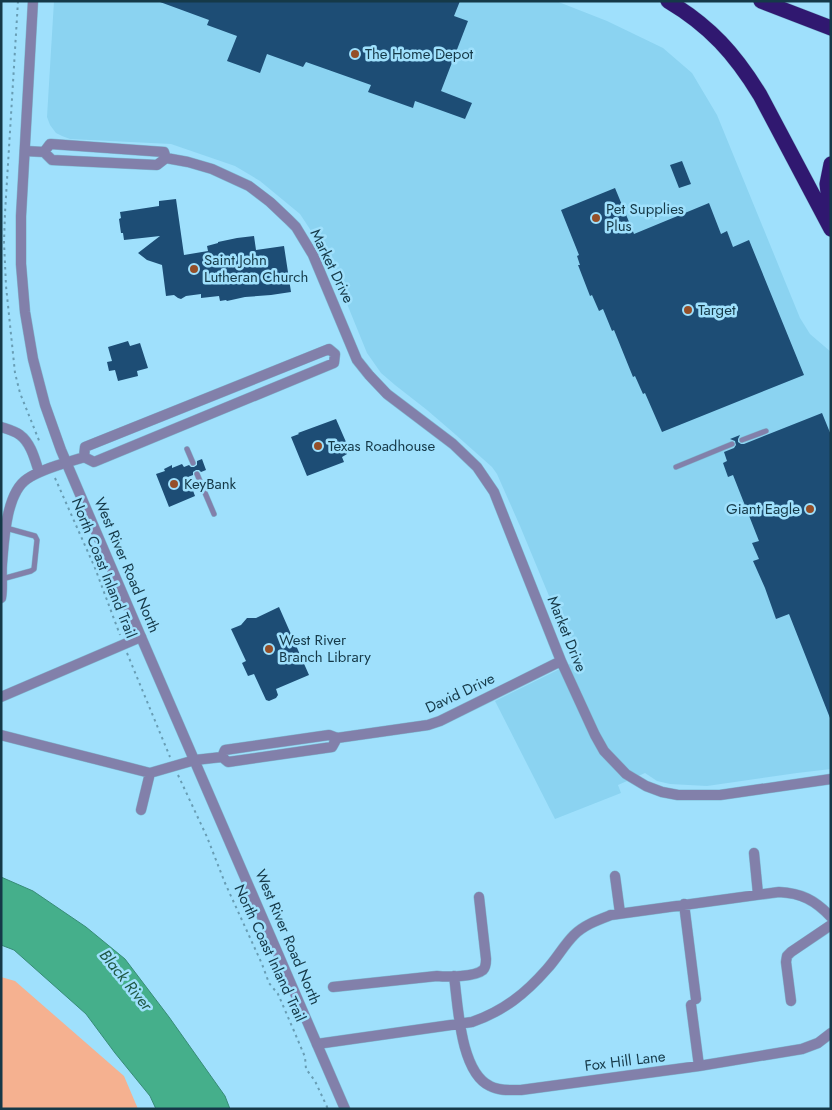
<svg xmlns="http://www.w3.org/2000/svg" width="832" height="1110" font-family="Jost,sans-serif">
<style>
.built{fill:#8bd3f1}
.green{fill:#f5b190}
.water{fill:#45af8b;stroke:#378c77}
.building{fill:#1d4d75}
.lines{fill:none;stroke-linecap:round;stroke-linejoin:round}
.service-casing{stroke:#81bbd4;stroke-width:6}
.minor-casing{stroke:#81bbd4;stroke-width:11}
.tertiary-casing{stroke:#81bbd4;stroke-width:11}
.motorway-casing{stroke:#81bbd4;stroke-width:16}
.path{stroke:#689db4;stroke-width:2;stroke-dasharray:2.5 4;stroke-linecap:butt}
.service{stroke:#8280aa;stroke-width:5}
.minor{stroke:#8280aa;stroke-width:10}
.tertiary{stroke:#8280aa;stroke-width:10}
.motorway{stroke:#301870;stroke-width:15}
.poi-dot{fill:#954f28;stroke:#9fe0fc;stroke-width:2}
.labels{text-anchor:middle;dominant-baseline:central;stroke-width:5;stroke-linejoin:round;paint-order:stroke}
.poi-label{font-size:15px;fill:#153948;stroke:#9fe0fc;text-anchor:start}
.street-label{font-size:15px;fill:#153948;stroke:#9fe0fc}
.water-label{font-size:16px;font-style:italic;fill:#205845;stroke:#9fe0fc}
</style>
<rect width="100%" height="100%" fill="#9fe0fc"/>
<!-- built -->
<path class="built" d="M54,1H556L607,21L663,48L692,73L717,115L800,318L810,334L831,352V769L797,773L707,786L670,784L657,781L645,773L618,785L621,793L555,819L495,701L576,661L520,526L497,474L492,467L456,435L427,410L395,385L381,373L367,353L332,267L323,249L300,214L260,181L235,166L171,144L70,139L62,136L56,133L50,125L47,117Z"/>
<!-- green -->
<path class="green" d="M1,977L15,981L124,1076L138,1109H1Z"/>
<!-- water -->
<path class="water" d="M1,877L33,891L86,927L125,959L169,1017L225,1096L230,1109H156L150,1096L115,1053L86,1014L14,950L1,945Z"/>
<!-- building -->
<path class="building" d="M160,1H460L454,16L468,21L441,91L472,103L465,119L415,101L413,108L368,92L371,85L306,62L303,67L267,54L260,73L227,61L237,36L207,25L209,20L160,2Z
M682,161L691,184L679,188L670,165Z
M615,188L634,234L709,203L721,234L727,231L733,247L749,240L804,375L662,432L645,393L643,394L635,376L633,377L614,330L612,331L603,309L599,311L592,295L590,296L578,265H580L577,256L579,255L561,210Z
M176,199L184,255L208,251L207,246L218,243V242L237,238L254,236L256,250L284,246L291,292L271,295L245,297L227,301L226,300L220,301L219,296L201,298V294L186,296L181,299L178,298L174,295L166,296L162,265L147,260L138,253L160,236L124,240L123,233H121L119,219L121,218L120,212L159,206V201Z
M128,341L130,346L140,343L148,368L137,371L138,376L118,381L115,370L109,371L107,362L112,361L108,347Z
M822,413L831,435L830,718L789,614L776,619L765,588L753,561L759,559L752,543L759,541L733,475L728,477L723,463L727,461L724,452L734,448L736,445L735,441L730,439L740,435L738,439V442L741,444H744Z
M336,419L346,442L342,443L347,454L342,457L344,462L307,476L291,437L299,434L298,433Z
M202,459L206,470L201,472L199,470H196L193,472V475L188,477L195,496L169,507L156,474L165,471L164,469L172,465V468L182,464L184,467L189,465L191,467H194L197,465V461Z
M279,607L309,675L276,689L278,695L276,698L269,701L266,700L254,674L248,676L242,663L246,661L231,629L241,625L247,618H256Z"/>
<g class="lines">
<defs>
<path id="service" d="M742,440L766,431
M187,449L193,463
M676,467L732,444
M197,474L214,514
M2,579L31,571L34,569L37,540L35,536L6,528"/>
<path id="minor" d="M25,151L44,152
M166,158L164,152L51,144H50L44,152L52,160L157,165L166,158L188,162L212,169L249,186L270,202L289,220L296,227L313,255L357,360L369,375L387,394L453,444L477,467L494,492L561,661L595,735L604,751L626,774L646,786L662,792L678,795H720L831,779
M329,349L335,354L334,363L94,462L84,457L85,447Z
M1,427C7,429 15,431 20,435C31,443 35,460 39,472
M1,598C3,587 1,575 2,564C4,540 6,493 27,479C43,468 67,463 84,457
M1,697L141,637
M1,735L150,773
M337,738L332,747L228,762L222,757L225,750L329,735L337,738L428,725L440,721L561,661
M141,810L150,773L195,760L222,757
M754,853L758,894
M615,876L620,913
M684,904L696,999
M454,976C458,1005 460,1072 490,1086C499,1091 511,1090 521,1090L699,1066L802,1049L818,1043L831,1033
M333,987L437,976C447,977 475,977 483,970C486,967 486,963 486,959L479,897
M791,1001L786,962L787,956L791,952L831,925
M691,1005L699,1066
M317,1044L472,1022C504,1011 526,993 547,969C557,958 564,945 574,935C584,925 598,920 611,915L779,892C801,893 815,900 831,917"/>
<path id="tertiary" d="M33,1L21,216V264L25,312L33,359L45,405L61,450L141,637L345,1109"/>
<path id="motorway" d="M668,1C710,26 735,54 760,95L831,229
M761,1L831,28
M831,164L827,184L831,218"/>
</defs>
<!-- service casing -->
<use href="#service" class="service-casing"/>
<!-- minor casing -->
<use href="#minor" class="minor-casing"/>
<!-- tertiary casing -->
<use href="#tertiary" class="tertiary-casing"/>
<!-- motorway casing -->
<use href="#motorway" class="motorway-casing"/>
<!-- path -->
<path class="path" d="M18,1L5,213L4,242L6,286L15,373L20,393L40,443
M55,478L95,568L120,635
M127,653L170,757
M178,775L207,837L225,883L262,964L269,983L278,994L294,1031L305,1057L306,1069L315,1081L328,1109"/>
<!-- service -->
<use href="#service" class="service"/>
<!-- minor -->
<use href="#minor" class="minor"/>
<!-- tertiary -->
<use href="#tertiary" class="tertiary"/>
<!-- motorway -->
<use href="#motorway" class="motorway"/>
</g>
<!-- markers -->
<g class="poi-dot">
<circle cx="355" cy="54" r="5"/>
<circle cx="596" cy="218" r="5"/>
<circle cx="194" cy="269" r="5"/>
<circle cx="688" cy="310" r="5"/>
<circle cx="318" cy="446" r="5"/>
<circle cx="174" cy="484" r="5"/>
<circle cx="810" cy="509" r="5"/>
<circle cx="269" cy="649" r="5"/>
</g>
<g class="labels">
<!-- poi labels -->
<g class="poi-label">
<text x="365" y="54">The Home Depot</text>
<text x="606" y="209">Pet Supplies<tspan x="606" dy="17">Plus</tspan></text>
<text x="204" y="260">Saint John<tspan x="204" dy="17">Lutheran Church</tspan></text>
<text x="698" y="310">Target</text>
<text x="328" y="446">Texas Roadhouse</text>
<text x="184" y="484">KeyBank</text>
<text x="800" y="509" text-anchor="end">Giant Eagle</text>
<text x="279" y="640">West River<tspan x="279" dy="17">Branch Library</tspan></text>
</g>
<!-- street labels -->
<g class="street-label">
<text transform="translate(332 266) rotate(64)">Market Drive</text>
<text transform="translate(127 565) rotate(67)">West River Road North</text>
<text transform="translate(104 568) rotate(68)">North Coast Inland Trail</text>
<text transform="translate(567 634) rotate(68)">Market Drive</text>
<text transform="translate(460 693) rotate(-25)">David Drive</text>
<text transform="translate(288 937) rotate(67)">West River Road North</text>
<text transform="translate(270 953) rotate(65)">North Coast Inland Trail</text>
<text transform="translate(625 1061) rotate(-7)">Fox Hill Lane</text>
</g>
<!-- water labels -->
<g class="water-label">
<text transform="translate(126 980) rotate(51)">Black River</text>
</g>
</g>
<!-- border -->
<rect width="832" height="1110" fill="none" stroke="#153948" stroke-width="5"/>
</svg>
